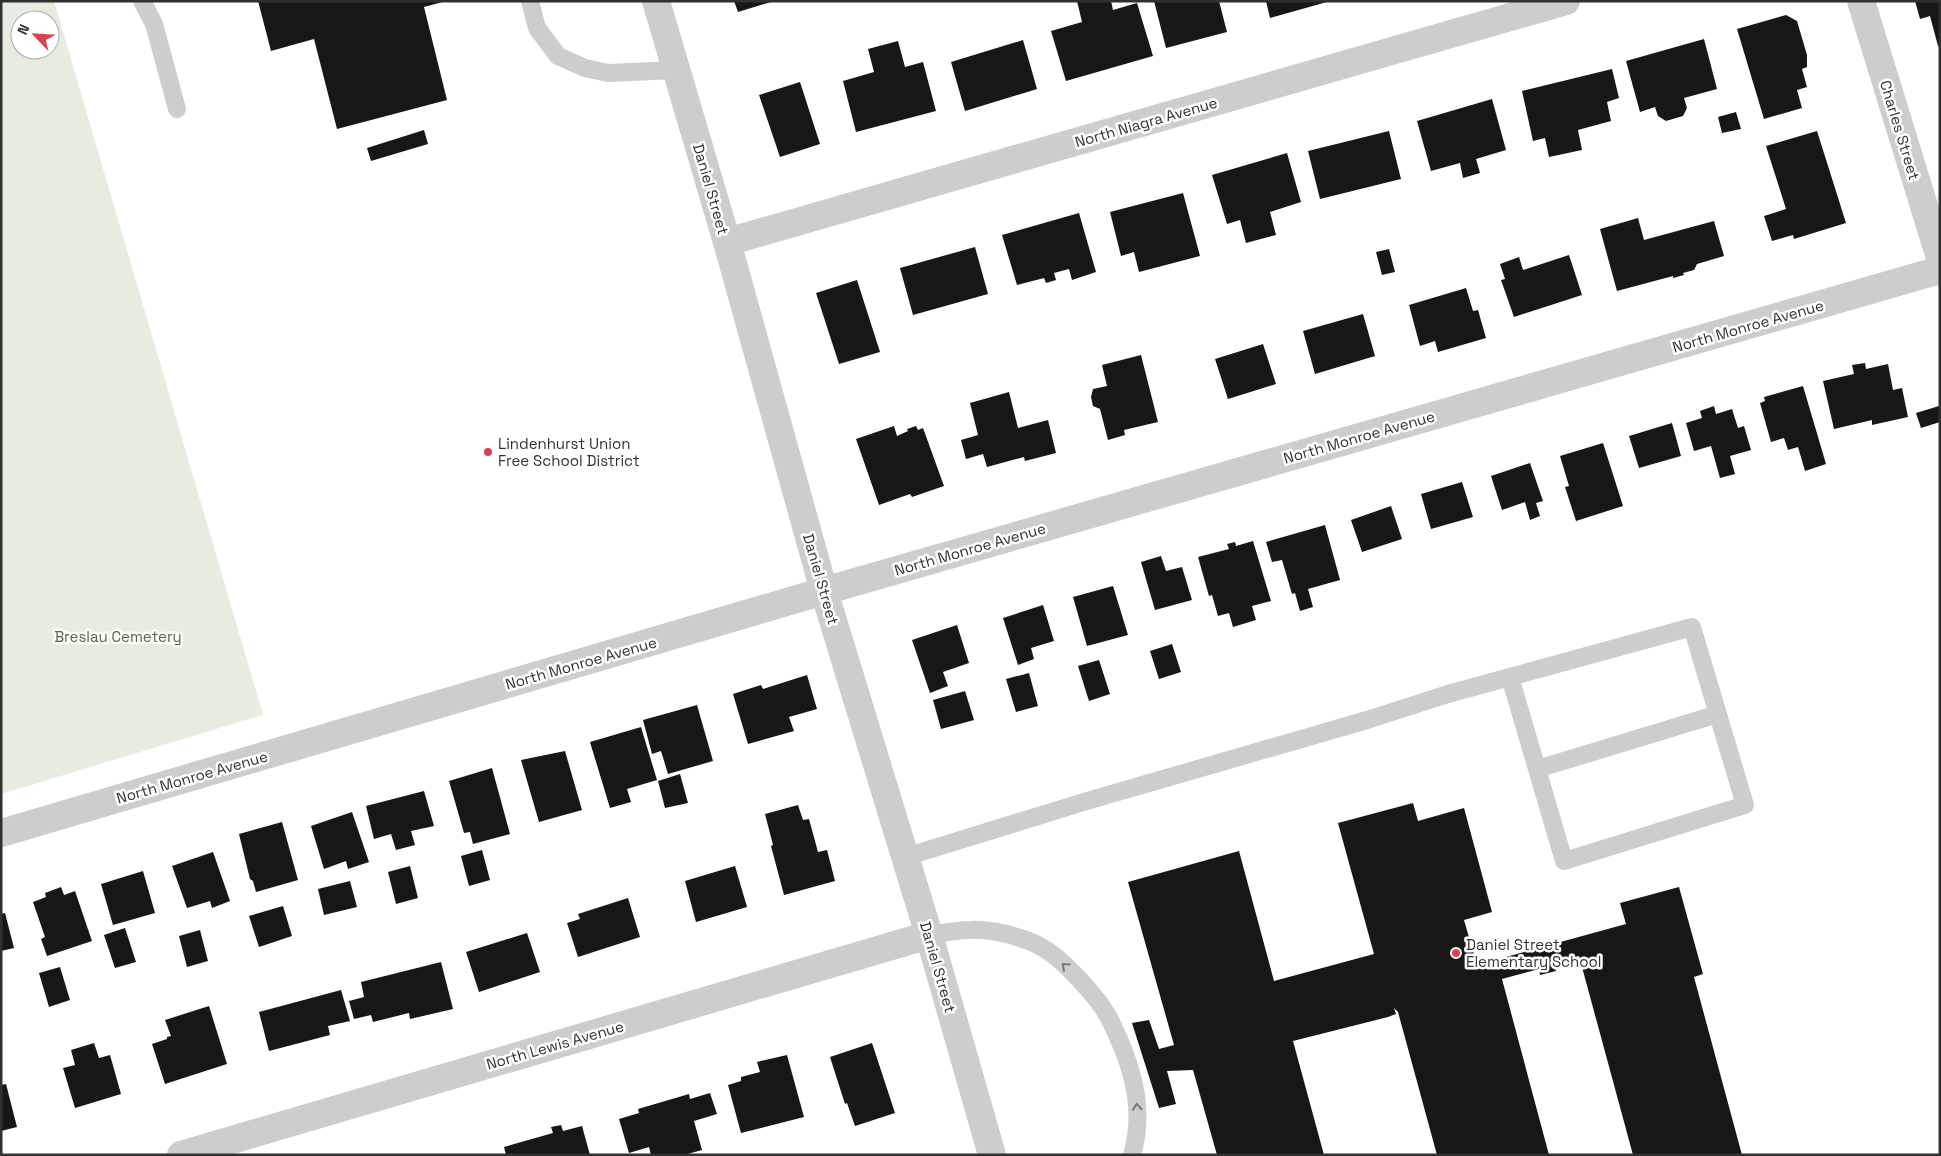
<svg xmlns="http://www.w3.org/2000/svg" width="1941" height="1156" font-family="'Space Grotesk',sans-serif">
<style>
.green{fill:#e6ecdf;fill-rule:evenodd}
.building{fill:#171717}
.lines{fill:none;stroke-linecap:round;stroke-linejoin:round}
.service{stroke:#cdcdcd;stroke-width:18}
.minor{stroke:#cdcdcd;stroke-width:28}
.oneway{stroke:#777}
.poi-dot{fill:#d94050;stroke:#fff;stroke-width:2}
.labels{text-anchor:middle;dominant-baseline:central;stroke-width:5;stroke-linejoin:round;paint-order:stroke}
.street-label{font-size:15px;fill:#303030;stroke:#fff}
.poi-label{font-size:15px;fill:#303030;stroke:#fff;text-anchor:start}
.park-label{font-size:15px;fill:#546940;stroke:#fff}
</style>
<rect width="100%" height="100%" fill="#fff"/>
<!-- green -->
<path class="green" d="M1,1H54L263,715L1,794ZM20,20H50V50H20Z"/>
<!-- building -->
<path class="building" d="M258,1H446L424,7L447,100L337,129L314,39L271,51Z
M734,1H771V2L738,12Z
M1077,1H1111L1113,10L1137,3L1153,56L1066,81L1051,31L1082,22Z
M1154,1H1219L1227,32L1166,48Z
M1266,1H1327V2L1270,18Z
M1915,1H1940V46H1938L1930,16L1920,19Z
M1786,15L1797,21L1807,55V67L1802,69L1807,87L1797,90L1802,108L1764,119L1737,29Z
M1704,39L1717,89L1684,98L1687,108L1683,116L1666,121L1658,116L1655,107L1640,112L1626,61Z
M1023,40L1037,89L965,111L951,62Z
M898,41L905,67L923,62L936,111L856,132L843,81L874,72L868,49Z
M1612,69L1619,98L1607,102L1611,121L1578,130L1582,150L1549,157L1545,138L1533,141L1522,91Z
M800,82L820,144L780,157L759,95Z
M1492,99L1506,150L1476,159L1480,173L1463,178L1460,163L1431,171L1417,121Z
M1736,112L1741,129L1722,133L1718,117Z
M424,130L428,144L371,161L367,148Z
M1389,131L1401,179L1320,199L1308,151Z
M1817,131L1846,223L1794,239L1793,235L1772,241L1764,216L1786,209L1766,146Z
M1287,153L1301,202L1270,212L1276,235L1246,243L1240,220L1227,224L1212,175Z
M1183,193L1200,256L1139,272L1134,252L1121,256L1110,212Z
M1079,213L1096,272L1072,280L1069,269L1054,273L1056,280L1046,283L1044,278L1017,285L1002,235Z
M1638,218L1644,240L1714,221L1724,256L1697,264L1694,270L1683,273L1684,275L1673,278V276L1617,291L1600,229Z
M975,247L988,294L913,315L900,268Z
M1389,249L1395,272L1382,275L1376,252Z
M1569,255L1582,295L1514,317L1501,280L1505,279L1500,264L1519,257L1523,270Z
M857,280L880,352L839,364L816,293Z
M1466,288L1473,311L1478,310L1486,338L1438,352L1435,341L1420,346L1409,305Z
M1363,314L1375,356L1315,374L1303,331Z
M1263,344L1276,384L1228,399L1215,359Z
M1141,355L1158,422L1124,430L1125,435L1108,440L1100,409L1093,406L1091,397L1093,389L1107,386L1102,365Z
M1865,363L1866,369L1888,364L1893,390L1902,388L1908,417L1872,425V420L1834,429L1823,381L1854,374L1852,365Z
M1803,386L1826,464L1805,471L1798,447L1788,450L1784,438L1771,442L1760,403L1765,401L1764,397Z
M1009,392L1018,428L1048,420L1056,453L1025,461L1024,457L987,467L983,454L966,459L961,440L978,435L970,403Z
M1714,406L1716,414L1732,409L1738,428L1744,426L1751,450L1730,456L1735,474L1720,478L1711,446L1694,451L1686,423L1702,418L1700,411Z
M1939,406L1940,422L1921,428L1916,413Z
M1672,423L1681,456L1639,468L1629,436Z
M894,426L897,436L908,431L907,429L916,426L918,430L923,428L944,486L912,497L910,494L879,505L856,439Z
M1603,443L1623,506L1576,521L1565,487L1569,486L1560,456Z
M1530,463L1543,501L1536,503L1540,516L1530,520L1525,502L1502,510L1491,476Z
M1462,482L1473,517L1431,529L1421,494Z
M1391,506L1402,539L1362,552L1351,520Z
M1325,525L1340,580L1308,589L1313,607L1300,611L1295,593L1292,594L1282,560L1272,562L1266,542Z
M1253,541L1271,601L1252,606L1256,620L1233,627L1229,613L1218,616L1212,595L1209,596L1198,557L1229,549L1227,544L1235,542L1236,546Z
M1161,556L1166,571L1182,567L1192,600L1155,610L1141,562Z
M1113,586L1128,635L1087,646L1073,597Z
M1043,605L1054,641L1031,648L1034,659L1018,665L1003,618Z
M957,625L969,663L943,672L948,686L930,693L912,640Z
M1172,644L1181,672L1159,679L1150,651Z
M1099,660L1110,694L1089,701L1078,666Z
M1029,673L1038,706L1016,712L1006,679Z
M807,675L817,709L789,717L794,731L748,744L733,694L761,685L763,689Z
M965,691L974,720L941,729L933,700Z
M697,705L713,761L668,774L661,751L652,754L643,720Z
M641,727L657,780L627,789L631,802L610,808L590,742Z
M565,751L582,810L539,822L521,760Z
M492,768L510,834L473,844L470,832L464,833L449,781Z
M680,774L688,803L665,808L658,781Z
M424,791L434,826L411,831L415,845L396,850L391,834L374,839L366,806Z
M1413,803L1418,821L1464,808L1492,912L1464,920L1477,965L1626,924L1620,903L1679,887L1703,974L1694,977L1742,1155H1633L1579,956L1554,963L1556,971L1540,975L1539,969L1502,979L1549,1155H1437L1398,1012L1394,1008L1396,1014L1388,1017L1293,1041L1324,1155H1217L1193,1070L1167,1071L1176,1104L1159,1108L1132,1023L1149,1020L1159,1049L1174,1045L1128,882L1239,851L1274,981L1374,954L1338,823Z
M798,805L803,820L809,819L818,852L827,850L835,881L784,895L771,846L773,845L765,814Z
M352,812L369,862L348,869L346,861L324,869L311,826Z
M282,822L298,880L256,892L253,881L250,879L239,834Z
M482,850L490,880L469,886L461,856Z
M213,852L230,901L212,908L210,901L187,908L172,866Z
M410,866L418,898L396,904L388,872Z
M735,866L747,907L696,922L685,881Z
M143,871L155,913L113,925L101,884Z
M350,881L357,907L324,915L318,889Z
M61,887L64,895L75,891L92,941L47,956L41,939L45,937L33,902L46,897L45,893Z
M628,898L640,937L578,957L567,923L580,919L578,914Z
M283,906L292,936L259,947L249,916Z
M5,913L14,948L1,951V914Z
M125,928L136,962L115,968L104,935Z
M200,930L208,961L187,967L179,936Z
M527,933L540,972L479,992L466,952Z
M441,962L453,1009L410,1019L409,1013L373,1022L371,1015L354,1019L349,1001L364,997L361,982Z
M60,967L70,1000L49,1007L39,973Z
M341,990L350,1021L328,1026L330,1035L269,1051L259,1012Z
M209,1006L227,1064L165,1084L152,1044L167,1039V1037L171,1036L165,1020Z
M94,1043L99,1058L110,1055L121,1094L75,1108L63,1068L75,1065L71,1050Z
M872,1043L895,1113L855,1126L847,1103L845,1104L830,1057Z
M787,1055L804,1117L741,1133L728,1085L741,1081V1077L760,1072L757,1062Z
M6,1084L17,1127L1,1131V1085Z
M710,1093L717,1114L694,1121L702,1150L684,1155H651L649,1147L629,1153L619,1119L639,1113L638,1109L689,1094L690,1099Z
M561,1125L563,1131L582,1126L590,1155H506L504,1147L553,1133L551,1127Z"/>
<g class="lines">
<!-- service -->
<path class="service" d="M142,1L154,24L177,109
M530,1L537,28L558,56L585,68L608,73L676,70
M1537,769L1718,714
M905,857L1087,801L1367,720L1448,694L1692,627L1745,805L1564,861L1510,677
M929,935C942,933 957,930 970,930C989,929 1009,934 1026,940C1047,947 1063,962 1078,978C1088,989 1099,1000 1106,1013C1111,1020 1114,1029 1118,1037C1135,1075 1144,1114 1132,1155"/>
<!-- minor -->
<path class="minor" d="M656,1L727,242L824,591L929,935L992,1155
M1861,1L1940,258
M727,242L1566,1
M1,833L824,591L1940,270
M181,1155L929,935"/>
</g>
<!-- one-way arrows -->
<defs><path id="oneway-chevron" d="M-2-3.5L2.5 0L-2 3.5" fill="none" stroke-width="1.6" stroke-linecap="round" stroke-linejoin="round" transform="scale(1.25)"/></defs>
<g class="oneway">
<use href="#oneway-chevron" transform="translate(1065 966) rotate(-138)"/>
<use href="#oneway-chevron" transform="translate(1137 1107) rotate(-94)"/>
</g>
<!-- markers -->
<g class="poi-dot">
<circle cx="488" cy="452" r="5"/>
<circle cx="1456" cy="953" r="5"/>
</g>
<g class="labels">
<!-- street labels -->
<g class="street-label">
<text transform="translate(1146 122) rotate(-16)">North Niagra Avenue</text>
<text transform="translate(1900 130) rotate(73)">Charles Street</text>
<text transform="translate(711 189) rotate(74)">Daniel Street</text>
<text transform="translate(1748 326) rotate(-16)">North Monroe Avenue</text>
<text transform="translate(1359 437) rotate(-16)">North Monroe Avenue</text>
<text transform="translate(970 549) rotate(-16)">North Monroe Avenue</text>
<text transform="translate(821 579) rotate(74)">Daniel Street</text>
<text transform="translate(581 663) rotate(-16)">North Monroe Avenue</text>
<text transform="translate(192 777) rotate(-16)">North Monroe Avenue</text>
<text transform="translate(938 967) rotate(74)">Daniel Street</text>
<text transform="translate(555 1045) rotate(-16)">North Lewis Avenue</text>
</g>
<!-- poi labels -->
<g class="poi-label">
<text x="498" y="443">Lindenhurst Union<tspan x="498" dy="17">Free School District</tspan></text>
<text x="1466" y="944">Daniel Street<tspan x="1466" dy="17">Elementary School</tspan></text>
</g>
<!-- park labels -->
<g class="park-label">
<text x="118" y="636">Breslau Cemetery</text>
</g>
</g>
<!-- border -->
<rect width="1941" height="1156" fill="none" stroke="#303030" stroke-width="5"/>
<!-- north arrow -->
<g transform="translate(35 35) rotate(295)"><circle r="24" fill="#ffffff" stroke="#acacac"/>
<path d="M0-4L9 19L0 12L-9 19Z" fill="#d94050"/>
<text y="-8" font-size="14" font-weight="bold" text-anchor="middle" fill="#303030">N</text>
</g>
</svg>
